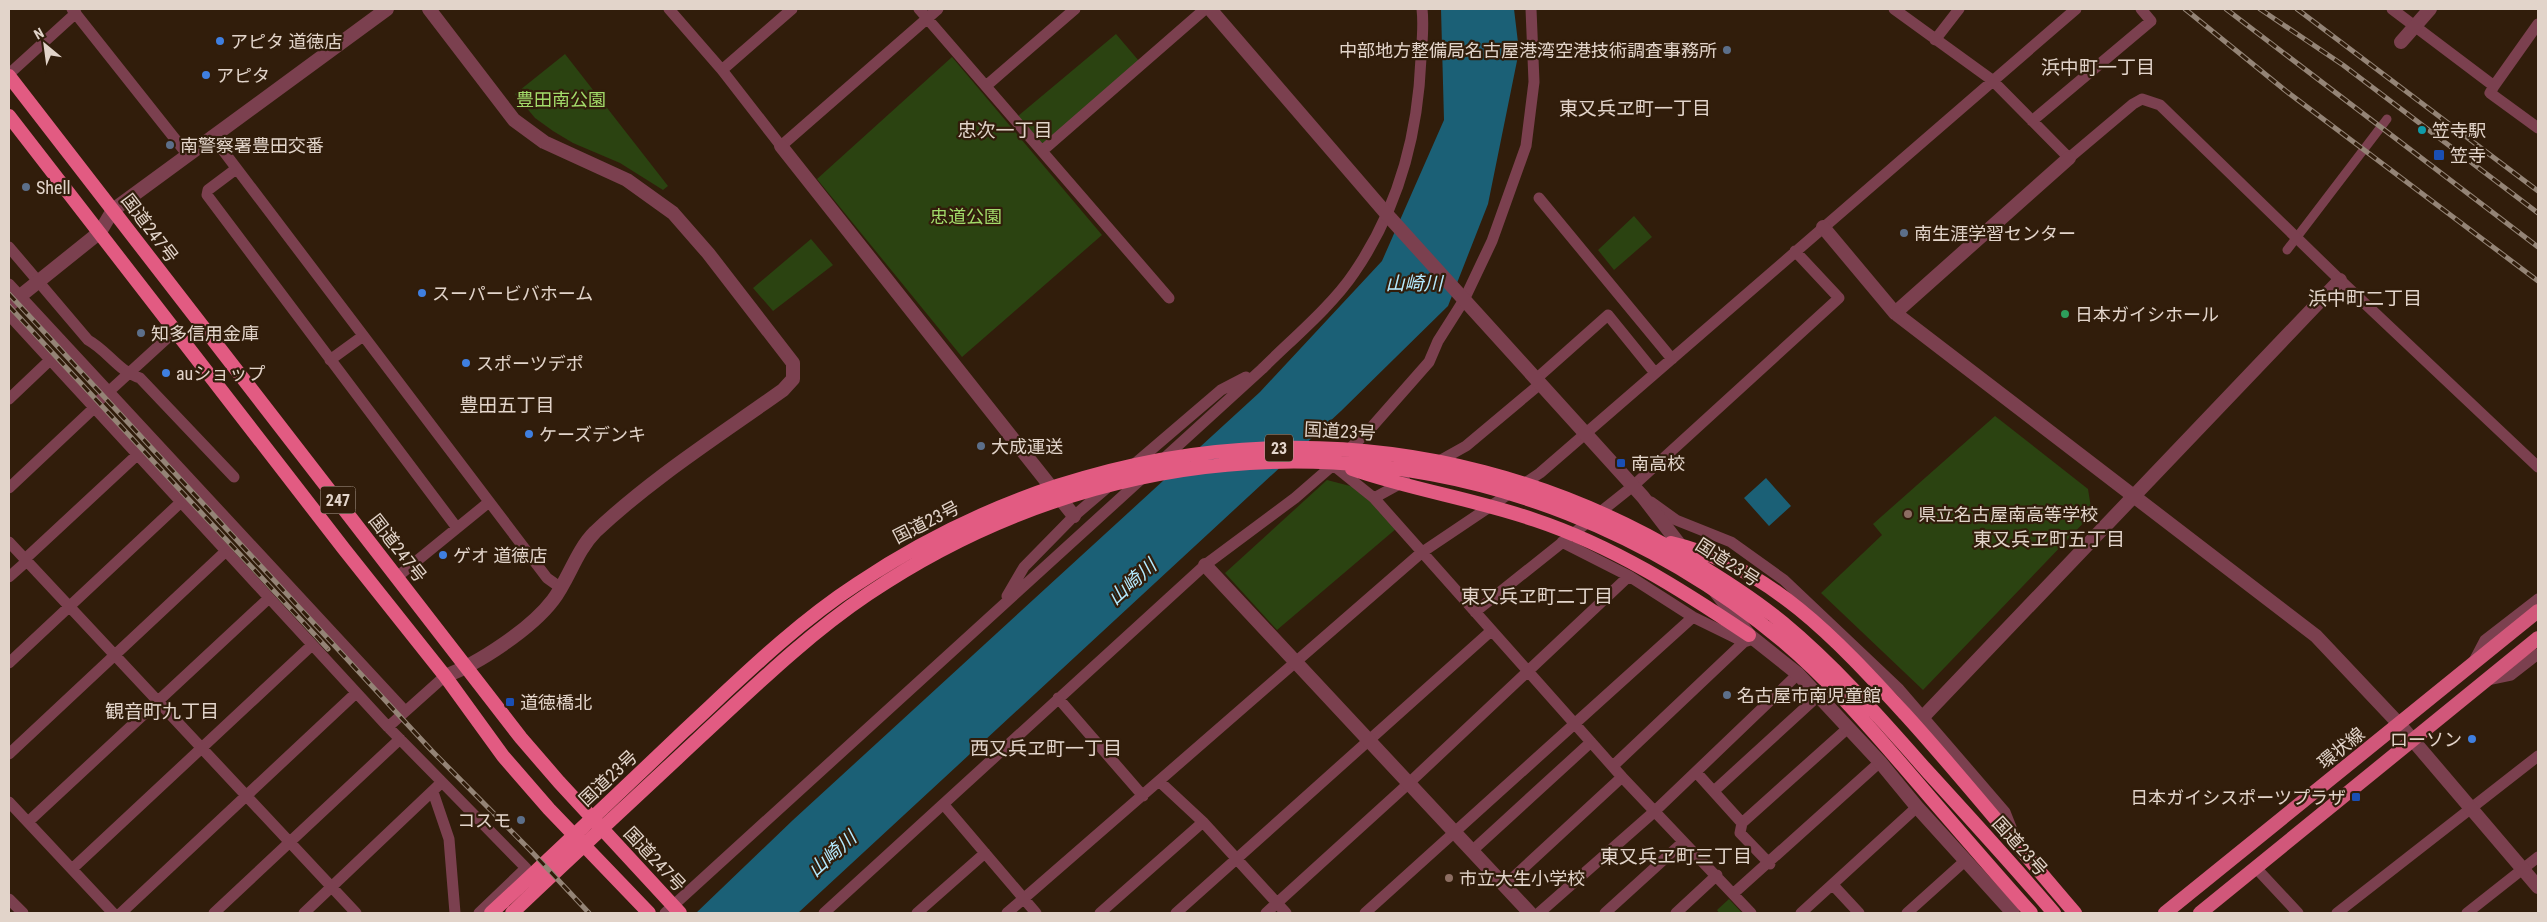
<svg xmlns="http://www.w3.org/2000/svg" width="2547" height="922" font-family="'Roboto Condensed','Noto Sans JP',sans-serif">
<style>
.green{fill:#2b4311}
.water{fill:#1b6076}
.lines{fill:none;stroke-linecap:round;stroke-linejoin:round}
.pedestrian{stroke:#7b404f;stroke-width:9}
.minor{stroke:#7b404f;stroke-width:11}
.tertiary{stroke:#7b404f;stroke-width:14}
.primary{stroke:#d1577a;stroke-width:14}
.trunk{stroke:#e25b82;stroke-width:14}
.rail-casing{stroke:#948476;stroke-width:5}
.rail{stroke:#311d0b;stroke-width:3;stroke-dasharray:9;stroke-linecap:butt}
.shop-dot{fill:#3f7fe0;stroke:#311d0b;stroke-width:2}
.service-dot{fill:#5c6f8a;stroke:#311d0b;stroke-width:2}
.culture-dot{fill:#0f9aa8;stroke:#311d0b;stroke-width:2}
.transit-dot{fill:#1a4fb4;stroke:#311d0b;stroke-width:2}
.leisure-dot{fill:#2e9e5b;stroke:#311d0b;stroke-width:2}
.education-dot{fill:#8d6e63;stroke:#311d0b;stroke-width:2}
.labels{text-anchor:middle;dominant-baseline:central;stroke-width:4.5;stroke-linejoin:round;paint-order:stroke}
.shield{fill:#311d0b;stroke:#ad9d91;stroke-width:1}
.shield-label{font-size:16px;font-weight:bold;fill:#e2d4ca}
.poi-label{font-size:18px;fill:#e2d4ca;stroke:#311d0b;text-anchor:start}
.park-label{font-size:18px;fill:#a2db6a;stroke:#311d0b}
.street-label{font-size:18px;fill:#e2d4ca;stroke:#311d0b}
.neighbourhood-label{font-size:19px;fill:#e2d4ca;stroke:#311d0b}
.water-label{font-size:19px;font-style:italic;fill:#b4eaff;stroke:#311d0b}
</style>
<rect width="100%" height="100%" fill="#311d0b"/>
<!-- green -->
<path class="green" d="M1116,34L1139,61L1043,145L1018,116Z
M565,54L668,186L663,190L620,163L573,143L553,131L535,118L515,94Z
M952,57L1102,235L962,357L817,179Z
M1634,216L1652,237L1614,270L1598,250Z
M811,239L833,265L773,311L753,288Z
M1995,416L2088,489L2092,514L1923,690L1821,593L1882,535L1873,524Z
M1327,480L1354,487L1372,500L1397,528L1277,630L1225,573Z
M1729,899L1742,913H1719L1717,910Z"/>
<!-- water -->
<path class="water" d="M1441,9H1514L1519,51L1488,204L1448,306L1341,411L798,913H696L793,820L1260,392L1382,261L1444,120Z
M1766,478L1791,506L1769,526L1744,498Z"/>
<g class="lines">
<!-- pedestrian -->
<path class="pedestrian" d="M2287,250L2387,119"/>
<!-- minor -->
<path class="minor" d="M72,9L187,154
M669,9L722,70L781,146L938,9
M919,9L1169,298
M1894,9L1992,80L2069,158L2133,104L2142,99L2160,105L2340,280L2538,467
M2392,9L2494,86L2490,93L2538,128
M1935,40L1959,9
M722,70L792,9
M9,74L76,13
M986,86L1075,9
M2494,86L2538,24
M2032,121L2151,21L2141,9
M212,136L547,578L561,588
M1042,151L1205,9
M236,169L208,190L207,195L457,528
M1539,198L1672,359
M9,247L88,340C108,351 118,371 140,378L234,477
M9,284L405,711
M9,315L388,727L442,782L304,913
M330,360L363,336
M1536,379L1608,315L1655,373
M9,399L50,360
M93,406L175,331
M1333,465L1374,498L1622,777L1751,913
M1432,465L1466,446L1540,384
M1131,467L1221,390L1246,377
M9,488L94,408
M1374,498L1405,481
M1651,502L1676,520L1731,542L1784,580L1899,689L2005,812L2016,840
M9,542L356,913
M1562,542L1629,576L1693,617L1744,642L1753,639
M25,559L137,455
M9,577L27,561
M397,577L489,502
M1007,596L1024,567L1074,516L1109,486
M1475,612L1633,486L1839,298L1795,251
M2474,661L2485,640L2538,599
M9,663L181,502
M2487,680L2511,675L2538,654
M1058,698L1143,796
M388,727L445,676
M9,754L226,551
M1613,766L1744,642
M1696,772L1742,823L1740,833L1770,864
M442,782L526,868L479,913
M1160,782L1203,822L1286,913
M1714,791L1818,696
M433,792L449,839L455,913
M9,802L113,913
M944,805L1036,913
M28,822L269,598
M1742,823L1848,728
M1473,850L1591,742
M2256,868L2298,913
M72,869L312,645
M1833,885L1859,913
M1504,886L1622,777
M1734,893L1880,762
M9,899L23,913
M121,913L356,693
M214,913L400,739
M665,913L1262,369C1290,341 1332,306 1354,273C1398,209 1418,135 1421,58C1422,42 1424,25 1422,9
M824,913L1205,565L1295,498L1333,465L1370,429L1429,362L1438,341L1464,300L1492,241L1526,146L1534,82L1531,9
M917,913L985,853
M1007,913L1421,553L1540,473L2076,9
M1100,913L1203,822
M1176,913L1491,631
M1266,913L1408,784L1629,576
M1365,913L1693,617
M1539,913L1655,811L1798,674
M1605,913L1682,843
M1676,913L1717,875
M1801,913L1917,807
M1907,913L1966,860
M2337,913L2538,756
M2467,913L2538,857"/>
<!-- tertiary -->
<path class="tertiary" d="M429,9L514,120L544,142L627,180L673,213L708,253L793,363V379L783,390C720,435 652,478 595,532C576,551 569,579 553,600C531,629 478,664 445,676
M1210,9L1391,219L1643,497L1749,635L1798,674L1880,762L1917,807L2013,913
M2401,42L2430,9
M781,146L1074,516
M1823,227L1895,313L2316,636L2400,725L2538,887
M9,305L100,232L113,210L387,9
M1895,313L2069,158
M1205,565L1530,913
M1923,717L2340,280"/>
<!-- primary -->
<path class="primary" d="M2165,913L2538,611
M2200,913L2538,638"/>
<!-- trunk -->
<path class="trunk" d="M9,76L521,738L559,782L680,913
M9,116L344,549L445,676L503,756L549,809L649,913
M1352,469C1412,490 1475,499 1535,520C1613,546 1682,590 1749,635
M1671,543C1770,566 1839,642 1905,714C1964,779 2018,847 2075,913
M491,913C556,853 620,792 684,731C739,680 794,625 857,584C1111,414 1426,400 1689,559C1721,578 1754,599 1783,623C1836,667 1882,720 1928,772C1971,819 2013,865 2054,913
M512,913C574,854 637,796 700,737C753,688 807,635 868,594C1154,401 1518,421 1783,641C1828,679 1866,723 1904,767C1946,816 1988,865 2031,913"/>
<defs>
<path id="rail" d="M2185,9L2286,91L2538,281
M2226,9L2538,247
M2260,9L2343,65L2538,213
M2297,9L2538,191
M9,294L432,751L531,851L589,913
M9,306L328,649"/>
</defs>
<!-- rail casing -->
<use href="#rail" class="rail-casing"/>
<!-- rail -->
<use href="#rail" class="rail"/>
</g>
<!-- markers -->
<g class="shop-dot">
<circle cx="220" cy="41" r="5"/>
<circle cx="206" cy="75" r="5"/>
<circle cx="422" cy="293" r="5"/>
<circle cx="466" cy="363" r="5"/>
<circle cx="166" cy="373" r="5"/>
<circle cx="529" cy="434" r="5"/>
<circle cx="443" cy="555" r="5"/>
<circle cx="2472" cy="739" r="5"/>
</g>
<g class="service-dot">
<circle cx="1727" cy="50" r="5"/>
<circle cx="170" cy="145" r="5"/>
<circle cx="26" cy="187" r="5"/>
<circle cx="1904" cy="233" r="5"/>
<circle cx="141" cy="333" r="5"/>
<circle cx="981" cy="446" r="5"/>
<circle cx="1727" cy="695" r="5"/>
<circle cx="521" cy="820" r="5"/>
</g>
<circle class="culture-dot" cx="2422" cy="130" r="5"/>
<g class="transit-dot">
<rect x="2433" y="149" width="12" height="12" rx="2.5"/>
<rect x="1616" y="458" width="10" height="10" rx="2.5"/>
<rect x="505" y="697" width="10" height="10" rx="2.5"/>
<rect x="2351" y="792" width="10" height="10" rx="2.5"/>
</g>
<circle class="leisure-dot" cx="2065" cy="314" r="5"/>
<g class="education-dot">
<circle cx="1908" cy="514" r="5"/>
<circle cx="1449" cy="878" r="5"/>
</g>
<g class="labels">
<!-- shield labels -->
<g class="shield">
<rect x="1265" y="434.5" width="28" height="27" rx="4"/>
<rect x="320.5" y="486.5" width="35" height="27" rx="4"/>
</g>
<g class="shield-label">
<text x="1279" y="448">23</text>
<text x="338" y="500">247</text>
</g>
<!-- poi labels -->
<g class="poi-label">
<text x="230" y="41">アピタ 道徳店</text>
<text x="1717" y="50" text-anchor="end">中部地方整備局名古屋港湾空港技術調査事務所</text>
<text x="216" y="75">アピタ</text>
<text x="2432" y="130">笠寺駅</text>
<text x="180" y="145">南警察署豊田交番</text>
<text x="2450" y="155">笠寺</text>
<text x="36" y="187">Shell</text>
<text x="1914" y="233">南生涯学習センター</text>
<text x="432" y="293">スーパービバホーム</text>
<text x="2075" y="314">日本ガイシホール</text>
<text x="151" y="333">知多信用金庫</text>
<text x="476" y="363">スポーツデポ</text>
<text x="176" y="373">auショップ</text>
<text x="539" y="434">ケーズデンキ</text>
<text x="991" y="446">大成運送</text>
<text x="1631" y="463">南高校</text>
<text x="1918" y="514">県立名古屋南高等学校</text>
<text x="453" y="555">ゲオ 道徳店</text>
<text x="1737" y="695">名古屋市南児童館</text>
<text x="520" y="702">道徳橋北</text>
<text x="2462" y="739" text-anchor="end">ローソン</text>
<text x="2346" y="797" text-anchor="end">日本ガイシスポーツプラザ</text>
<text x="511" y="820" text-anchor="end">コスモ</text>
<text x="1459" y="878">市立大生小学校</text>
</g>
<!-- park labels -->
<g class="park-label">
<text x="561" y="99">豊田南公園</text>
<text x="966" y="216">忠道公園</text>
</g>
<!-- street labels -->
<g class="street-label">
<text transform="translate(150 228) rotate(53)">国道247号</text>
<text transform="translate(1340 431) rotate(3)">国道23号</text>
<text transform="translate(926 522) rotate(-27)">国道23号</text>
<text transform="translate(398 548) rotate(52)">国道247号</text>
<text transform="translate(1728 562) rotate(33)">国道23号</text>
<text transform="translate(2341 748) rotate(-39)">環状線</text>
<text transform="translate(608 778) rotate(-43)">国道23号</text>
<text transform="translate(2020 846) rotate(48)">国道23号</text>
<text transform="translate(655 859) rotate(47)">国道247号</text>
</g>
<!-- neighbourhood labels -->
<g class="neighbourhood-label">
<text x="2098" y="67">浜中町一丁目</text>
<text x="1635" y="108">東又兵ヱ町一丁目</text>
<text x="1005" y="130">忠次一丁目</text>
<text x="2365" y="298">浜中町二丁目</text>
<text x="507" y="405">豊田五丁目</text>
<text x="2049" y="539">東又兵ヱ町五丁目</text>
<text x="1537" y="596">東又兵ヱ町二丁目</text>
<text x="162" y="711">観音町九丁目</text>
<text x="1046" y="748">西又兵ヱ町一丁目</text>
<text x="1676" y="856">東又兵ヱ町三丁目</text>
</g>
<!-- water labels -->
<g class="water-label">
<text x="1414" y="283">山崎川</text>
<text transform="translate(1132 582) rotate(-42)">山崎川</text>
<text transform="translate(832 854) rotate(-42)">山崎川</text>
</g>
</g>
<!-- border -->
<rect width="2547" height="922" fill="none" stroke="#e2d4ca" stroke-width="20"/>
<!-- north arrow -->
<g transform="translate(45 45) rotate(331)" stroke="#311d0b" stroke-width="4" paint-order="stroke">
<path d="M0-4L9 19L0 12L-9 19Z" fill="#e2d4ca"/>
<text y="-8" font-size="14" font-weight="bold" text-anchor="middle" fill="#e2d4ca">N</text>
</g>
</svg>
